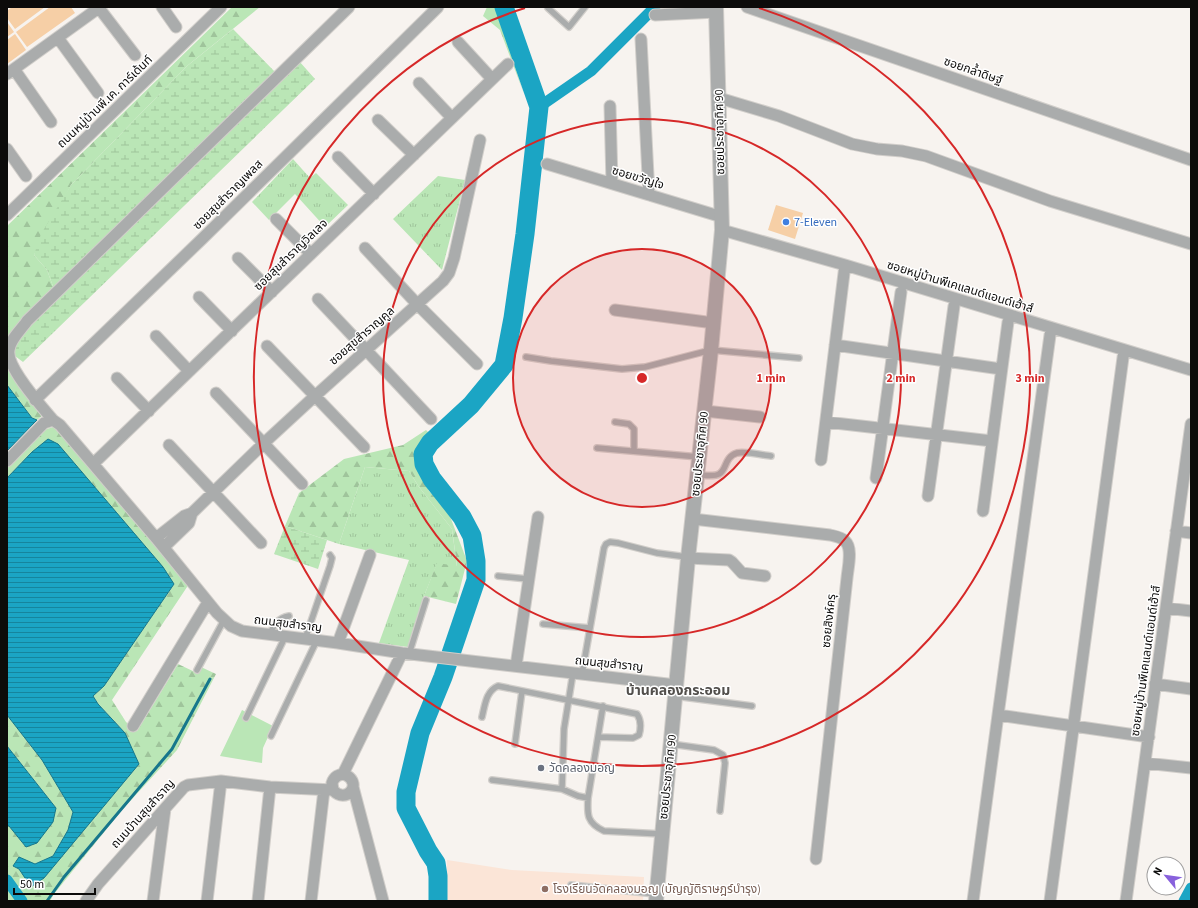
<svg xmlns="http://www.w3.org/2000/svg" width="1198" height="908" font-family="'Source Sans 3','Noto Sans Thai',sans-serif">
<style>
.education{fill:#fbe5d7}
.grass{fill:url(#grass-tufts)}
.forest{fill:url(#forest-firs)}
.wetland{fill:url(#wetland-marsh)}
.garden{fill:#bae6b6}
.water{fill:url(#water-rules);stroke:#16778c}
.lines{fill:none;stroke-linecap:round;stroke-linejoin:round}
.stream{stroke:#16778c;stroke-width:3}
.canal{stroke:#1ba5c4;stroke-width:11}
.river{stroke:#1ba5c4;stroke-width:19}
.building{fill:#f6cfa6}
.service-casing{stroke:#d1ceca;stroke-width:8}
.minor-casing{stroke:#d1ceca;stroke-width:13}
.tertiary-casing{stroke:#d1ceca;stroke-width:16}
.service{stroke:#aaacac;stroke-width:5.5}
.minor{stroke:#aaacac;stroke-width:11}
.tertiary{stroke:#aaacac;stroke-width:14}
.ring{fill:none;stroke:#d62828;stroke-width:2}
.shop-dot{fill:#3f7fe0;stroke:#fff;stroke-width:1.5}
.worship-dot{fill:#6b7280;stroke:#fff;stroke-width:1.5}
.education-dot{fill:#8d6e63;stroke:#fff;stroke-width:1.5}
.labels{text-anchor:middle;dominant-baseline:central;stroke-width:3;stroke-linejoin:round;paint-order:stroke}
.street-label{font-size:12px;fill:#0c0b0a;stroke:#fff}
.shop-label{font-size:12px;fill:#366cbe;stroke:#fff;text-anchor:start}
.worship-label{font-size:12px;fill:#5b616d;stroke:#fff;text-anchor:start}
.education-label{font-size:12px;fill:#785e54;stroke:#fff;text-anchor:start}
.quarter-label{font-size:14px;font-weight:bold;fill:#524f4c;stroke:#fff}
.centre{fill:#d62828;stroke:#fff;stroke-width:2}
.ring-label{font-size:12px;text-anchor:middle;font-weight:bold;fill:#d62828;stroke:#fff;stroke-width:3;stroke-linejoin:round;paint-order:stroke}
</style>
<defs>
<pattern id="grass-tufts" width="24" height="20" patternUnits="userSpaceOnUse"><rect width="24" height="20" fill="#bae6b6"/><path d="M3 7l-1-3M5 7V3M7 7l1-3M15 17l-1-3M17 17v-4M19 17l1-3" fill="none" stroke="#9fc49b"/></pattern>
<pattern id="forest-firs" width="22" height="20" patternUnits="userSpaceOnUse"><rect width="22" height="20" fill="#bae6b6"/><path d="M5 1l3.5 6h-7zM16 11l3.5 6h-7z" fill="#9fc49b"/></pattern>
<pattern id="wetland-marsh" width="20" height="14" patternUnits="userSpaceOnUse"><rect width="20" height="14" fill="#bae6b6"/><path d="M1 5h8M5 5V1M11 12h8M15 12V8" fill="none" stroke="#9fc49b"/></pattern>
<pattern id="water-rules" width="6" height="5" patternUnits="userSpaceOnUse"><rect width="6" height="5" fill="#1ba5c4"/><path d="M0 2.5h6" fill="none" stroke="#16859d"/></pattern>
</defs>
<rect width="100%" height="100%" fill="#f7f3ef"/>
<!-- education -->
<path class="education" d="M447,860L512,870L644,877L643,901H447Z"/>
<!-- grass -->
<path class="grass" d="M293,159L310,178L316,173L348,205L325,227L295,194L269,220L252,202Z
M438,176L465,180L442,270L393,219Z
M365,467L409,471L419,487L452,529L457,567L437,564L424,596L408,647L379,643L409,560L339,544Z"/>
<!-- forest -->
<path class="forest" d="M232,7H260L187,66L71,185L34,255L47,270L54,289L7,337V226Z
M487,7H495L524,94L500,30L483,16Z
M7,361L43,415L37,420L32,418L7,385Z
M53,427L60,432L187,582V587L112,700L126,722L137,731L178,664L197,673L201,667L216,674L177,750L122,810L54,894L50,901H7V826H9L26,847L56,808L7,746V715L42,760L73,812L68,830L53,856L35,864L13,866L19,869L44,878L125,733L98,704L93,696L104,686L174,584L32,452L7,478V466L41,431Z
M426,430L430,434L420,448L416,458L418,469L429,491L448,511L467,561L456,604L424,596L437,563L457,566L452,529L419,487L409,471L365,467L339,544L285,526L299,493L344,459L403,445Z"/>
<!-- wetland -->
<path class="wetland" d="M233,29L276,73L54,289L47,270L34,255L41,234L71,185L187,66Z
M299,61L315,79L23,362L15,356C13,344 20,336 27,327Z
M285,526L327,540L318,569L274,554Z"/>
<!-- garden -->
<path class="garden" d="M242,710L273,726L263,748L262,763L220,756Z"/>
<!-- water -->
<path class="water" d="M7,385L32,418L37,420L7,451Z
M48,439L58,444L163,567L174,584L104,686L93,696L98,704L125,733L139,764L44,878L31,887L19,869L13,866L19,857L35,864L53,856L68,830L73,812L42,760L7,715V478L32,452Z
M7,746L56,808L53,822L37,843L26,847L9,826H7Z"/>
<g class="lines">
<!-- stream -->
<path class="stream" d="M47,901L64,877L172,749L210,679"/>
<!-- canal -->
<path class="canal" d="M539,107L591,71L655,7
M7,880L22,901
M1184,901L1191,888"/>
<!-- river -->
<path class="river" d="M438,901V876L436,863L428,851L406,808V792L420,733L443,677L476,580V561L472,536L462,517L432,479L424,464L423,454L430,443L471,405L504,365L513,318L525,234L539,107L504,7"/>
</g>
<!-- building -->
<path class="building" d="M12,7H45L15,29L7,18V11Z
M50,7H71L75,13L27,47L16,32Z
M7,22L14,32L7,37Z
M15,34L26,50L7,64V40Z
M776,205L803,213L795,239L768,230Z"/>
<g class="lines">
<defs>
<path id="service" d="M549,7L548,8L569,27L585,7
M526,357L551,361L622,369L645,367L711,350L799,358
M615,422L629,424L634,429V450
M597,448L699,457
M698,475C704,475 714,477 719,474C727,470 724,457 737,453C745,451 762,455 771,456
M498,576L528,579
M543,624L590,628
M269,635C274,625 278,618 289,616
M305,639L330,566L332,558L330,555
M409,654L426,600
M197,670L224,620
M573,673L564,729L562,789L578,796L588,798C587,815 587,823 604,831L662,834
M582,674L604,548L606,544L610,542L618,543L657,553L687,557
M675,696L752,706
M482,717C485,705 486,691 498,686L637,714C641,720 641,728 639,735L633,738L598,737
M246,718L285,637
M271,736L317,640
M515,744L522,691
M671,744L714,750L723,755L725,763L720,811
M492,780L562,789
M588,798L603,706
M571,885L656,894"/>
<path id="minor" d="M162,7L176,27
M747,7L1191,160
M99,8L135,55
M655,15L717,12
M58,38L98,93
M641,39L649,195
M458,42L492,79
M14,69L51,122
M7,74L100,7
M419,83L452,118
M719,98L779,116L852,144L877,149L902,151L926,156L1050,201L1191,244
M610,106L612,183
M378,120L414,155
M7,149L26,176
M338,157L374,194
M547,164L722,217
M7,215L221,7
M276,219L311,254
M722,230L845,265L1191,370
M365,248L418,305L477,364
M238,258L272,292
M199,297L232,331
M318,299L431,419
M615,310L714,323
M156,336L189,371
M835,345L1001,369
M267,346L364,447
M117,378L149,411
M216,393L302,484
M35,400L202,239L438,7
M705,411L760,417
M53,420C42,407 6,367 9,350C10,339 21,330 27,321L349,7
M826,422L992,441
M169,445L261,543
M821,460L845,265
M7,461L44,423L53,420L60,425L156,538L217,613L231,626L242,631L338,643L402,653L676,685
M93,464L508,64
M876,478L901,292
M928,496L954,306
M983,511L1008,322
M192,513L264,443L315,396L443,281L449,273L454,258L480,140
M693,519L830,535C834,536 841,537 845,541C853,548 848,567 847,578L816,859
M1176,531L1191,533
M156,538L184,516L192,513L189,523L164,547
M688,558L729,560L732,562L742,573L765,576
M1166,608L1191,611
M338,643L370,555
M516,666L538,517
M1155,684L1191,689
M998,715L1149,737
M133,726L208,602
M1145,763L1191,768
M343,774L402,653
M353,787L383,901
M86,901L98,884L184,787L188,785L221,781L270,787L333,790C346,805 363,784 346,775C339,773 334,777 332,783L333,790
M153,901L165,809
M207,901L221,781
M258,901L270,787
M311,901L324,790
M973,901L998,715L1051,328
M1050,901L1124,350
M1126,901L1191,424"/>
<path id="tertiary" d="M656,901L688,558L711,350L722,230L716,7"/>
</defs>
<!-- service casing -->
<use href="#service" class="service-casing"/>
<!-- minor casing -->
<use href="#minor" class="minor-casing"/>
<!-- tertiary casing -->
<use href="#tertiary" class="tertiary-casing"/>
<!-- service -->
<use href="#service" class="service"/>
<!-- minor -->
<use href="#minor" class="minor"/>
<!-- tertiary -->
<use href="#tertiary" class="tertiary"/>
</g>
<!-- distance rings -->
<circle cx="642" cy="378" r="129" fill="#d62828" fill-opacity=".12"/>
<g class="ring">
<circle cx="642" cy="378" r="129"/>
<circle cx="642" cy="378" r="259"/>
<path d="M759 8A388 388 0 1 1 525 8"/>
</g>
<!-- markers -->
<circle class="shop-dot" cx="786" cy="222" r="4"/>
<circle class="worship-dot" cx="541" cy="768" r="4"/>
<circle class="education-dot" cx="545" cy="889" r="4"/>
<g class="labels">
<!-- street labels -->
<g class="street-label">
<text transform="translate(973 71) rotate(19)">ซอยกล้ำดิษฐ์</text>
<text transform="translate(105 102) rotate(-44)">ถนนหมู่บ้านพี.เค. การ์เด้นท์</text>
<text transform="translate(720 132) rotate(-91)">ซอยประชาอุทิศ 90</text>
<text transform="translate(638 178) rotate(17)">ซอยขวัญใจ</text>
<text transform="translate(228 195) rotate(-45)">ซอยสุขสำราญเพลส</text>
<text transform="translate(291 255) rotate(-44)">ซอยสุขสำราญวิลเลจ</text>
<text transform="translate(960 287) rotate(17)">ซอยหมู่บ้านพีเคแลนด์แอนด์เฮ้าส์</text>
<text transform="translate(362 336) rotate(-41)">ซอยสุขสำราญคูล</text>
<text transform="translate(700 454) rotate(-84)">ซอยประชาอุทิศ 90</text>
<text transform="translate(829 621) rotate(-84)">ซอยสิงห์ครุ</text>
<text transform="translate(288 624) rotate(7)">ถนนสุขสำราญ</text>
<text transform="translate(1146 661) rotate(-82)">ซอยหมู่บ้านพีเคแลนด์แอนด์เฮ้าส์</text>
<text transform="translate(609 664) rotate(6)">ถนนสุขสำราญ</text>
<text transform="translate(668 777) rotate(-84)">ซอยประชาอุทิศ 90</text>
<text transform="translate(143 814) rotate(-48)">ถนนบ้านสุขสำราญ</text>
</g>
<!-- shop labels -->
<g class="shop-label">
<text x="794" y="222">7-Eleven</text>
</g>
<!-- worship labels -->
<g class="worship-label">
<text x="549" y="768">วัดคลองมอญ</text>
</g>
<!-- education labels -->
<g class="education-label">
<text x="553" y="889">โรงเรียนวัดคลองมอญ (บัญญัติราษฎร์บำรุง)</text>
</g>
<!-- quarter labels -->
<g class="quarter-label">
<text x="678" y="691">บ้านคลองกระออม</text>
</g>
</g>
<circle cx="642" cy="378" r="6" class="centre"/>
<g class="ring-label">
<text x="771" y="382">1 min</text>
<text x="901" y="382">2 min</text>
<text x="1030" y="382">3 min</text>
</g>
<!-- border -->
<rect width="1198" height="908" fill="none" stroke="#0c0b0a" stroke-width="16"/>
<!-- north arrow -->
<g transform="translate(1166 876) rotate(299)"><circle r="19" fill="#ffffff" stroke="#9e9d9d"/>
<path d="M0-3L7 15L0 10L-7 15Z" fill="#8861dc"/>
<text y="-6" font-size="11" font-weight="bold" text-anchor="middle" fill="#0c0b0a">N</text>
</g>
<!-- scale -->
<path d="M14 888v6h81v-6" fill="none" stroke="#0c0b0a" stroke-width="2"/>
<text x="20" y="888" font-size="12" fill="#0c0b0a" stroke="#ffffff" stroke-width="3" paint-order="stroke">50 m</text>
</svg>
